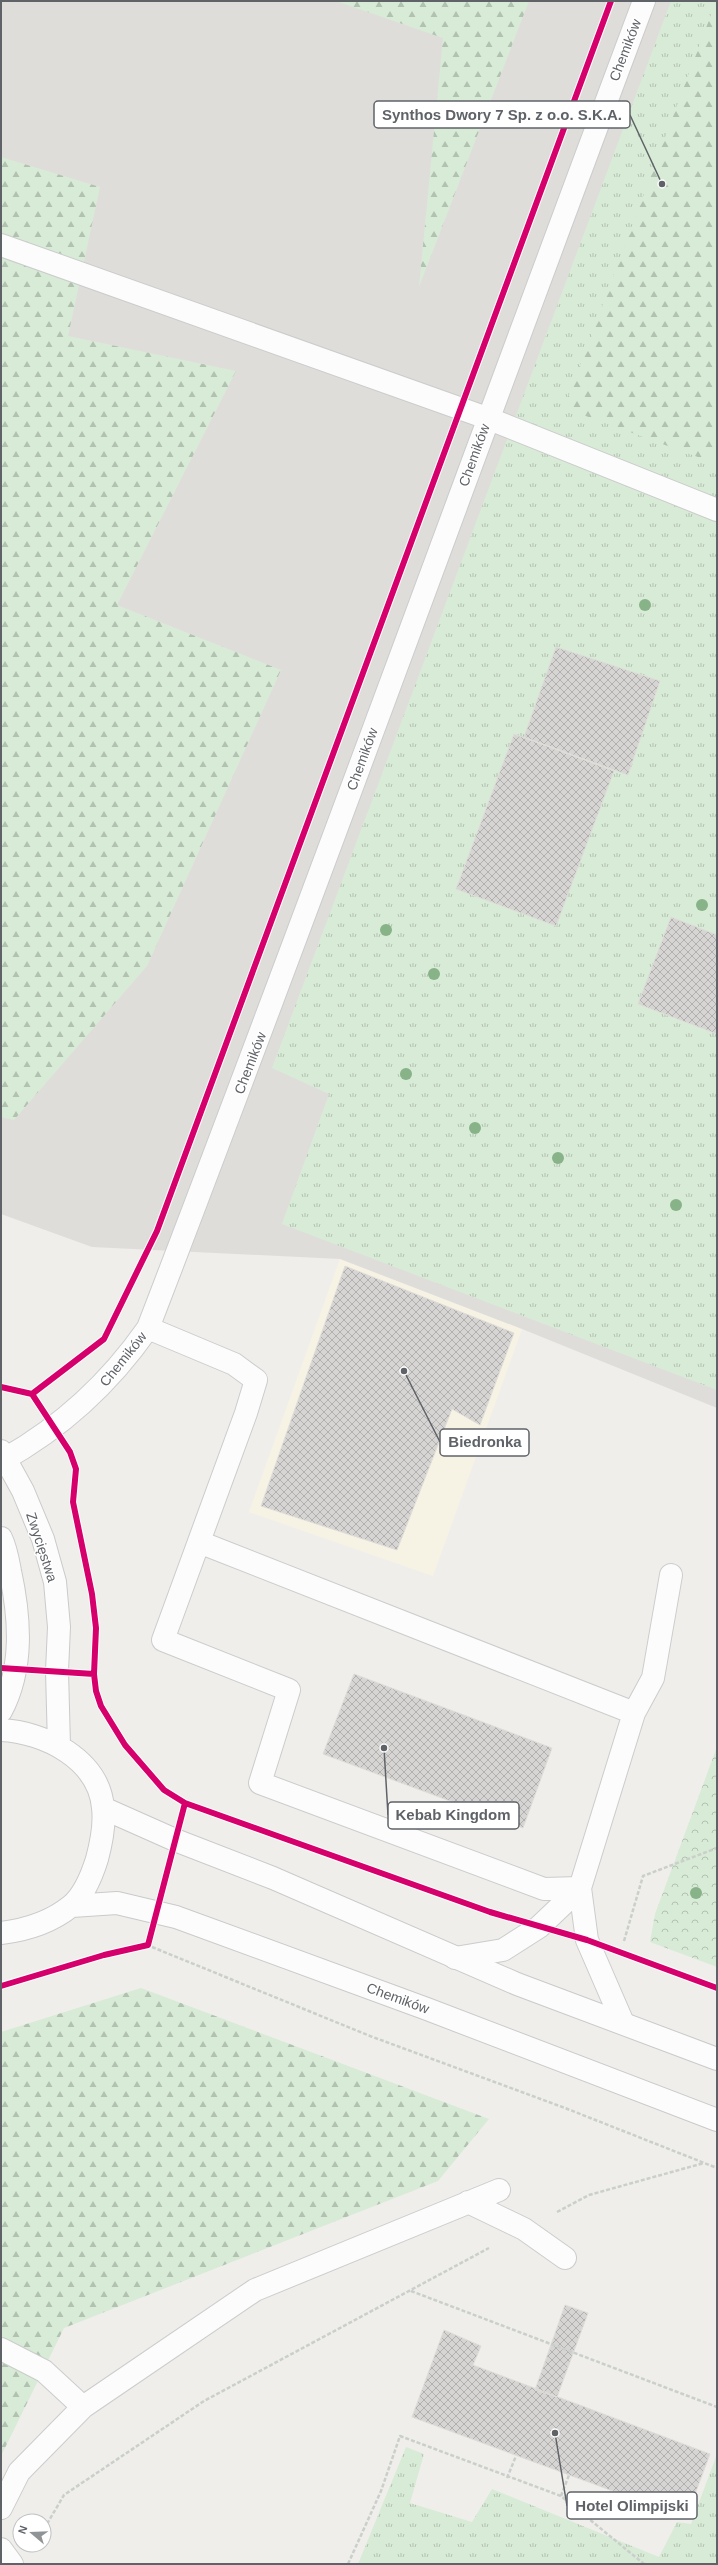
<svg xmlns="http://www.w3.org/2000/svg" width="718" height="2565" font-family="Arial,sans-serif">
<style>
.commercial{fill:#f7f3e4}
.industrial{fill:#dfddda}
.grass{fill:url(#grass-tufts)}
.forest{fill:url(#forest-firs)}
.park{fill:url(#park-crowns)}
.building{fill:url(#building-cross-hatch);stroke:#deddd9}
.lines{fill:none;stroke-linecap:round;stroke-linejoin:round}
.lane-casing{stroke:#cbcccc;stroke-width:24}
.secondary-casing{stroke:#cacacb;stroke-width:24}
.path{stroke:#cacfcc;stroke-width:2.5;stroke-dasharray:4 2;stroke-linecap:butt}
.lane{stroke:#fdfcfc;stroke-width:22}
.secondary{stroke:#fdfcfc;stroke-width:22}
.cycleway-casing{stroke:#fff;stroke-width:8}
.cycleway{stroke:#d6006c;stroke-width:6}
.tree{fill:#88b388}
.labels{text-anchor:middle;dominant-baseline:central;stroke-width:3;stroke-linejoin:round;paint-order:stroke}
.street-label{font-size:14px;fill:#5f6368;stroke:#fff}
.leader{fill:none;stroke:#5f6368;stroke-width:1.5}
.callout-dot{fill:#5f6368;stroke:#fff;stroke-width:1.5}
.callout{fill:#fff;stroke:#5f6368;stroke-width:1.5}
.callout-label{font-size:15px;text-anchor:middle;font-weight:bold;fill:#5f6368}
</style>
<defs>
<pattern id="grass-tufts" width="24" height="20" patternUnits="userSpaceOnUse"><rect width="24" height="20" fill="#d8ebd6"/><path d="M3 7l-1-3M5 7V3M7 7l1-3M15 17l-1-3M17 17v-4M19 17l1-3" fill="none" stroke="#b2c2b1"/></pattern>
<pattern id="forest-firs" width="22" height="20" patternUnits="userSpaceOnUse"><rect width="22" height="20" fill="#d8ebd6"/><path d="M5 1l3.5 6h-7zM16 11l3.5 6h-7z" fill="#b2c2b1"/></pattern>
<pattern id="park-crowns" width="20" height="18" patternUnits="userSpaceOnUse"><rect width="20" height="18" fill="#d8ebd6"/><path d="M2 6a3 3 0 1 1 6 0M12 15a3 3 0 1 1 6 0" fill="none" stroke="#b2c2b1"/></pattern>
<pattern id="building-cross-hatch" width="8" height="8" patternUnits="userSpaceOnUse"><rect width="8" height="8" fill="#d6d5d3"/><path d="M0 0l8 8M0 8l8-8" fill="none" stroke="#b1b0af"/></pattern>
</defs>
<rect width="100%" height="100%" fill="#efeeea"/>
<!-- commercial -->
<path class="commercial" d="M340,1259L522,1329L433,1576L249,1512Z"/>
<!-- industrial -->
<path class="industrial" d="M1,1H717V1408L522,1329L340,1259L92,1247L1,1214Z"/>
<!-- grass -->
<path class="grass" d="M671,1H717V1390L282,1224L329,1094L272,1068Z
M406,2447L424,2454L410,2503L472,2522L492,2489L659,2557L677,2522L691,2524L717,2454V2564H358Z"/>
<!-- forest -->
<path class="forest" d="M336,1H529L419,287L443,38Z
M716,1H717V464L564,408Z
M1,157L100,187L68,336L236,371L117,605L281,670L147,966L14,1120L1,1117Z
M141,1988L489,2119L438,2181L64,2328L1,2456V2032Z"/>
<!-- park -->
<path class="park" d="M717,1747V1967L650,1942L655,1914Z"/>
<!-- building -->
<path class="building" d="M556,647L660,681L628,775L524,737Z
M514,734L614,771L556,926L456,889Z
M671,917L717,935V1034L638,1004Z
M345,1266L514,1333L480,1425L452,1409L397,1550L261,1506Z
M354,1674L552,1748L523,1828L323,1754Z
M565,2305L588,2313L557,2397L535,2390Z
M444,2330L481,2346L473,2365L710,2454L686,2518L412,2417Z"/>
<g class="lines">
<defs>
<path id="lane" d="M1,245L487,418L717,510
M148,1328L234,1364L256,1380L246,1413L163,1640L289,1690L260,1783L544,1889L580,1888
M1,1461C61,1428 109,1384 148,1328C318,887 478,443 644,1
M199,1542L634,1713
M455,1958L503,1950L539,1927L580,1888
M623,2023L587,1940L580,1888L634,1713L653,1678L671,1575
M468,2202L524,2229L565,2258
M1,2349L44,2371L83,2407
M1,2508L19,2472L83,2407L255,2290L499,2190
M1,2549L12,2564"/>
<path id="secondary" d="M1,1451L23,1491L43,1539L55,1582L59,1627L57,1671L59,1746
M1,1538C6,1548 8,1560 10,1571C20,1617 24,1668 1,1711
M1,1730C44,1732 99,1759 103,1808C105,1824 101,1844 97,1859C92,1875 84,1895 71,1906C50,1923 26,1930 1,1933
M103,1808L175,1840L273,1878L517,1984L717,2059
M72,1906L117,1903L176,1917L427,2009L717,2120"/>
</defs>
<!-- lane casing -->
<use href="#lane" class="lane-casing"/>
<!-- secondary casing -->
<use href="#secondary" class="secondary-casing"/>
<!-- path -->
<path class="path" d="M624,1941L643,1876L717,1848
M152,1947L370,2036L565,2108L717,2168
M557,2212L589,2195L704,2163
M411,2291L717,2407
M507,2478L516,2456
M561,2496L569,2475
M44,2529L64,2495L204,2401L489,2248
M348,2564L381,2491L400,2436L561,2496L644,2564"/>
<!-- lane -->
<use href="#lane" class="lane"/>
<!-- secondary -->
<use href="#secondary" class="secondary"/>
<defs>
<path id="cycleway" d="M1,1387L32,1394L70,1452L76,1469L73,1502L92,1594L96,1628L94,1674L96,1691L101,1706L125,1745L164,1790L185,1803L490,1912L587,1940L717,1988
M32,1394L104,1339L157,1231L611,1
M1,1668L94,1674
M1,1986L104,1955L148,1945L185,1803"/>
</defs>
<!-- cycleway casing -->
<use href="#cycleway" class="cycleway-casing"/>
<!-- cycleway -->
<use href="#cycleway" class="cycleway"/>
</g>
<!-- trees -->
<g class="tree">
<circle cx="645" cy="605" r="6"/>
<circle cx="702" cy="905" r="6"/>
<circle cx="386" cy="930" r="6"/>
<circle cx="434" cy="974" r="6"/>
<circle cx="406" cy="1074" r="6"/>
<circle cx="475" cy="1128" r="6"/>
<circle cx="558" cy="1158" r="6"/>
<circle cx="676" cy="1205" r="6"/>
<circle cx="696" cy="1893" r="6"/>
</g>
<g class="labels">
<!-- street labels -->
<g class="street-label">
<text transform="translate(625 50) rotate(-69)">Chemików</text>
<text transform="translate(474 455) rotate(-70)">Chemików</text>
<text transform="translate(362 759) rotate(-70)">Chemików</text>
<text transform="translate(250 1063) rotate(-69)">Chemików</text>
<text transform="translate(123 1359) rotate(-51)">Chemików</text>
<text transform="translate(42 1547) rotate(72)">Zwycięstwa</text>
<text transform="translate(398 1998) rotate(20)">Chemików</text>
</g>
</g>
<!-- callouts -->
<path class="leader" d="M662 184L630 115M404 1371L440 1442M384 1748L388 1815M555 2433L567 2506"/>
<g class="callout-dot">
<circle cx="662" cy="184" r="4"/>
<circle cx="404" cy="1371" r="4"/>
<circle cx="384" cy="1748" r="4"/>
<circle cx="555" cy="2433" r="4"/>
</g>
<g class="callout">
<rect x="374" y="101" width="256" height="27" rx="4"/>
<rect x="440" y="1429" width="89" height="27" rx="4"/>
<rect x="388" y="1802" width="131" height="27" rx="4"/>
<rect x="567" y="2492" width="130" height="27" rx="4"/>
</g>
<g class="callout-label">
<text x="502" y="120">Synthos Dwory 7 Sp. z o.o. S.K.A.</text>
<text x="485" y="1447">Biedronka</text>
<text x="453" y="1820">Kebab Kingdom</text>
<text x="632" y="2511">Hotel Olimpijski</text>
</g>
<!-- border -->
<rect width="718" height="2565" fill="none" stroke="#5f6368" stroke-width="4"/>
<!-- north arrow -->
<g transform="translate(32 2533) rotate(289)"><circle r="19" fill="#ffffff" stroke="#bfc1c3"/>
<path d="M0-3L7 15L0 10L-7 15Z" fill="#919496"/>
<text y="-6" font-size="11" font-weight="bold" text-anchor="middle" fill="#5f6368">N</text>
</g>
</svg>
